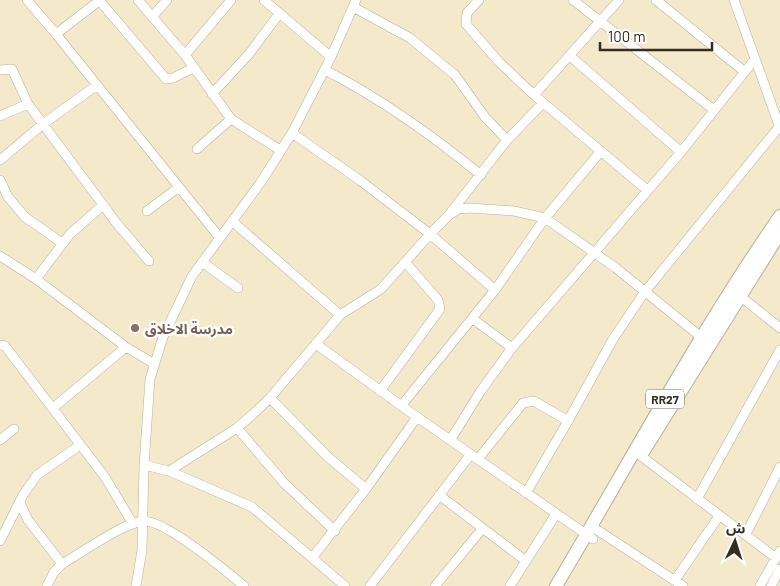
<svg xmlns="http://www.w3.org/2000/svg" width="780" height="586" font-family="Barlow,'Noto Sans Arabic',sans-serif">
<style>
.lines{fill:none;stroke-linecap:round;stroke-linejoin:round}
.minor-casing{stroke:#b9af92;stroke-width:10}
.highway-casing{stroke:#b9af92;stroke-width:14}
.minor{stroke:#fff;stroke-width:9}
.highway{stroke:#fff;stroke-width:12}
.education-dot{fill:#8d6e63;stroke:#fff;stroke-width:2}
.labels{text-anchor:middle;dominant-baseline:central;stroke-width:4.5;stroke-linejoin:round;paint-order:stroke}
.shield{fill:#fff;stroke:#706d64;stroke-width:1}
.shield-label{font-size:12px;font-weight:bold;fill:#322e22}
.education-label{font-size:14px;font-weight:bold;fill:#785e54;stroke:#fff;text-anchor:start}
</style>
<rect width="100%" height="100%" fill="#f4e9cb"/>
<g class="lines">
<defs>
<path id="minor" d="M27,0L56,34L220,238
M99,0L166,79L173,78L193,68
M138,0L185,55L231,119L280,150
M264,0L331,57
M479,0L467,13L466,24L499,62L534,95
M573,0L714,110
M619,0L534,95L647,190
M656,0L745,72
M734,0L780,128
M353,7L410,38L455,75L485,117L507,140
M152,17L167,0
M56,34L99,1
M185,55L231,0
M570,56L681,152
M0,70L12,69L28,104L118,225L149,261
M325,70C383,100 430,134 481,175
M212,94L249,54L279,14
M0,116L28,104
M292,133L361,181L430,234L495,290
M197,149L231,119
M0,160L43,124L97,85
M0,180L8,197L25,217L62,243
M147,211L179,187
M451,212L507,140L543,103
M232,221L340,315
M0,256L36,279L126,347L153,363
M202,262L238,288
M36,279L70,234L103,205
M740,296L780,328
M473,319L512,348
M316,344L417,417L593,539
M0,345L5,346L105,477L133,524
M380,391L440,309L438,300L406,263
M270,398L328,457L366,489
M401,406L495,290L545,218L601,151
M53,408L126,347
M237,428L285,484L335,531
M451,439L480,392L512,348L681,152L755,59
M0,440L14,429
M641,456L776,558
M478,459L523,403L534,401L568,421L613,339L644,293L779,127
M144,465L169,471L252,507L345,586
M169,471L237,428L253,414L270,398L340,315L381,289L430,234L449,215L459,209L470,208L514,211L545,218L616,268L706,341
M526,493L568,421
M439,495L526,561
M697,499L780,350
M20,503L28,520L62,564
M591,526L683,586
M746,534L780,467
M0,541L23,495L37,475L80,445
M312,558L366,489L417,417
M675,580L719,516
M47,586L54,572L62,564C83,552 120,525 142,521C163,518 227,572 244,586
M136,586L142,550L144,465L150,379L163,337L192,276L261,182L292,133L331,57L356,0
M370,586L471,454
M435,586L482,529
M510,586L556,514
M760,586L780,551
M771,586L780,569"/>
<path id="highway" d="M643,452L780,233
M556,586C630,462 698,334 780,216"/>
</defs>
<!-- minor casing -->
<use href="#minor" class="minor-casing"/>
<!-- highway casing -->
<use href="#highway" class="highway-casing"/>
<!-- minor -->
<use href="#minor" class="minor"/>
<!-- highway -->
<use href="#highway" class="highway"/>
</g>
<!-- markers -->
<circle class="education-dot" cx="135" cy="328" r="5"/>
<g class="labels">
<!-- shield labels -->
<rect class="shield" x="646" y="389.5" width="38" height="19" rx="4"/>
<g class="shield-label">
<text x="665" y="399">RR27</text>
</g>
<!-- education labels -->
<g class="education-label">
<text x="145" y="328">مدرسة الاخلاق</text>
</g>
</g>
<!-- north arrow -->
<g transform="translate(735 541) rotate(4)" stroke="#ffffff" stroke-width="4" paint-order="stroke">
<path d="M0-4L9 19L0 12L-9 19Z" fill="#322e22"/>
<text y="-8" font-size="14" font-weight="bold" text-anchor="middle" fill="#322e22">ش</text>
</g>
<!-- scale -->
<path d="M600 42v8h112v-8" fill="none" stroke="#322e22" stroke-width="2.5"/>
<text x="608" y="42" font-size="15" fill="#322e22" stroke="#ffffff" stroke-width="4" paint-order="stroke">100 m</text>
</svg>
